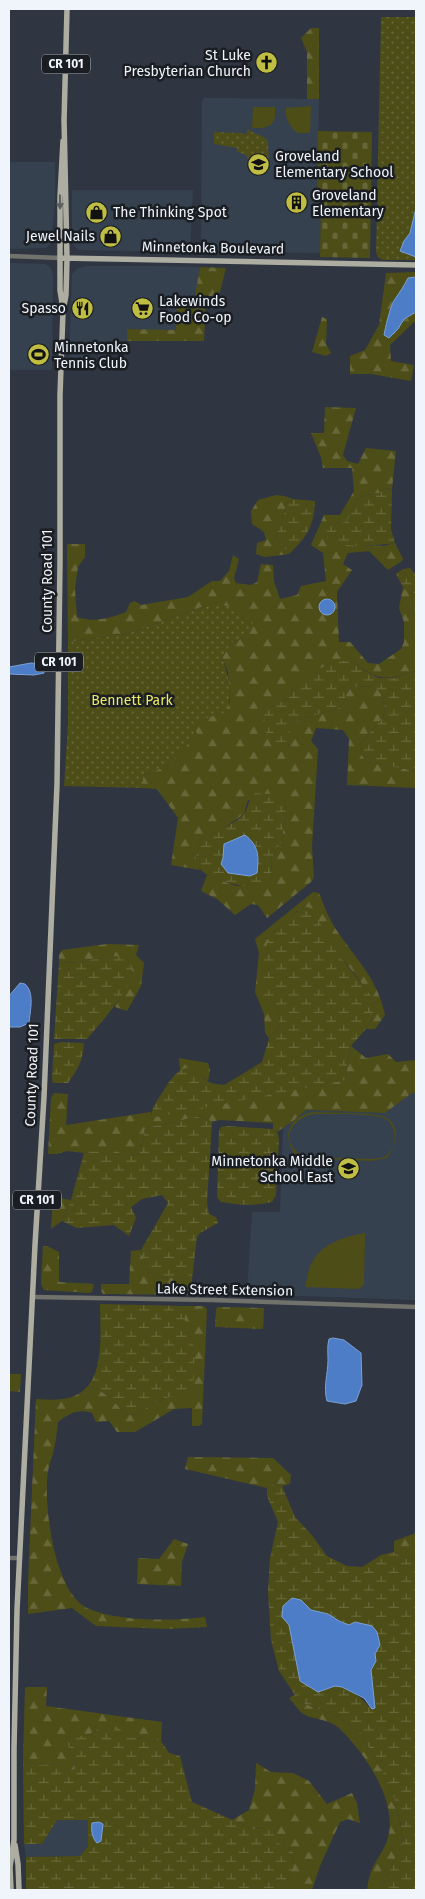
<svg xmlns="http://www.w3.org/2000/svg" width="425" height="1899" font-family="'Fira Sans',sans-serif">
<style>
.built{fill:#364150}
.grass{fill:#4d4d17;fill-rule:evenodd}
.forest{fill:url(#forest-firs)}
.wetland{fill:url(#wetland-marsh);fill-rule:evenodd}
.cemetery{fill:url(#cemetery-stones)}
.park{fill:url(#park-dots)}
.water{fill:#4c7dc6;stroke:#7da1d6}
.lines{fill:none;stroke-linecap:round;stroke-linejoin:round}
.minor{stroke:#72726c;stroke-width:4.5}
.major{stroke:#adaea1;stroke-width:5.5}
.oneway{fill:#5c5e5b}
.labels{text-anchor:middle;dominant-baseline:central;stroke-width:5;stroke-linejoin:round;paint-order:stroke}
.shield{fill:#1a1d22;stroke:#b0b4ba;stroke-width:1}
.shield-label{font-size:12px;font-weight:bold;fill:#f0f5fb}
.poi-label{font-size:14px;fill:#f0f5fb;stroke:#1a1d22;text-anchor:start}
.street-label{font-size:14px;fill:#f0f5fb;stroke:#1a1d22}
.park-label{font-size:14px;fill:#ebeb66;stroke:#1a1d22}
</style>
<defs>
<pattern id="forest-firs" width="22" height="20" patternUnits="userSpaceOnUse" patternTransform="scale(1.25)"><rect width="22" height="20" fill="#4d4d17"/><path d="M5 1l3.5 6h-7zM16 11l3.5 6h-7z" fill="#67673a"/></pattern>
<pattern id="wetland-marsh" width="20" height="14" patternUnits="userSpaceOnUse" patternTransform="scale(1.25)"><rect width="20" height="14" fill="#4d4d17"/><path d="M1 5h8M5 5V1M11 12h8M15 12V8" fill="none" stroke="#67673a"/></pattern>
<pattern id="cemetery-stones" width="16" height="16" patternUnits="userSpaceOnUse" patternTransform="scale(1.25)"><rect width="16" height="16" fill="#4d4d17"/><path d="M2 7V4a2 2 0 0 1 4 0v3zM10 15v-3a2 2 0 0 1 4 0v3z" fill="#67673a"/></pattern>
<pattern id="park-dots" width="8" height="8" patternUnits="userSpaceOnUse" patternTransform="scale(1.25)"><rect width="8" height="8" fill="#4d4d17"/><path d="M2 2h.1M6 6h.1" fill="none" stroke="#67673a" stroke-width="1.8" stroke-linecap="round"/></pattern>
</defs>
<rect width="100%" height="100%" fill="#2f3641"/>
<!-- built -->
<path class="built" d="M204,98L319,99L317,192L321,193L320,253L201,251L202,101Z
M9,162H55V202L51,243L46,248L9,249Z
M72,190H193L190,249L187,252L79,250L74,246L72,239Z
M9,263L45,264L50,267L52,271L53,277L52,370H9Z
M86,266H156L200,267L196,297H177L176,331L128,329L127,341L89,342V369H71L69,366L72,274L77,269Z
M412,1093H416V1300L247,1294L252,1212H280L283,1127L288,1125L298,1114L307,1110L384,1113Z
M57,1820H88V1846L80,1856L26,1857L24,1844H42Z"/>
<!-- grass -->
<path class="grass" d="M311,106L310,133H297C289,125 285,119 286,108Z
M253,107H275V118L271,125L263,128H252Z
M314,1112C328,1113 374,1112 385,1117C402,1125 396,1147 387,1158L371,1161L304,1158L296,1156C280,1136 290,1115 314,1112ZM313,1114C329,1114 370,1113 384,1118C397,1124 398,1146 387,1155C383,1159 377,1158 372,1159L308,1157C278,1147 287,1120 313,1114Z
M365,1233L364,1285L359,1289L305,1287C307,1280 308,1270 311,1264C322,1243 343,1237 365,1233Z"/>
<!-- forest -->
<path class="forest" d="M311,28H319V99H307V52L301,38Z
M200,267L226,268L219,296H206L204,341H127V329L176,330L177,297L195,296Z
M416,272V277L408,278L401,292L393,300L390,317L385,325L402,323L404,319L416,312V323L414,322L390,345L391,361L414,365L411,381L371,374H350V356L365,350L379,325L386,273Z
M322,317L327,319L326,344L331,353L326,356L312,352Z
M325,407L356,408L343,455L347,461L358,464L366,448L396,451L392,489L385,488L380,493C350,496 360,501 346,522L326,526L339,544L383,546L395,543L403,559L402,561L388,570L369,551L348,553L343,564L352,570L337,592L339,642H350L368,663L379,664L401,649L404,642V622L399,608L403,587L412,594V606L416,617V671C387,680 379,682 354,662L296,684L288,699L270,708L289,747V730L293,722L339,708L345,701L346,693L352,687L375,686L381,693L385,709L383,717L362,743L361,754L367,762L416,771V788L347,785L349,739L343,730L316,728L311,741L318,749L312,847L314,877L311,882L267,918L258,905L251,904L235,915L217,899L201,891L207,875L236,886L271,881L272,857L281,843L286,813L285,801L248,800L244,814L221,830L199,840L196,858L200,870L171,865L178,818L157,789L143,788V776L169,765L192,722L230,702L228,671L222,658L231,643L247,636L207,605L124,635L120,634L68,642L67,544H85V557L78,567L75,589L77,617C93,623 111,618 126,612L130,603L135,601L141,605L188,597L212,581H220L229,571L233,555L239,559L234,578L236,583L251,585L257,582L261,564L273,565L274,581L280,599L297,595L301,586L326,581L323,553L311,545L324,515H340L354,491L352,468H323L321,457L311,433H324Z
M276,495L284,496L293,499L286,503L283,520L275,537L289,554L265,557L256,554L257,543L266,540L264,532L252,524L251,511L258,500Z
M313,892L319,893C324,905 328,917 335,928C355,958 378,979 385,1015L375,1029H366C370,1022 375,1016 374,1008C371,984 315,930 297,911L275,931L267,944V1001L276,1006L280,1015L278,1029L269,1038L265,1033L264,1014L255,992L259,953L255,939Z
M107,944L139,945L136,955L144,963L141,986L127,1011L115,1007L129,981L109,956L82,962L59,963V955L62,950Z
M351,1046L366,1058L388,1054L396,1062L416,1060V1093H412L385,1113L307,1110C299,1114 295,1121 287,1125C283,1128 281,1129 277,1132L273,1129V1123L219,1120L212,1122L201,1116L145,1128L140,1153L128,1156L111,1150L84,1153L67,1151L57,1154H48L51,1098L54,1093L68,1094L66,1125L151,1112V1115L346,1080L347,1062Z
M179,1058L208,1063L210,1070L208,1081C198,1072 194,1068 180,1070Z
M53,1197L71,1200L62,1221L51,1229Z
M43,1246H47L59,1252V1282L94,1284L92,1292L89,1293L44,1290L41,1284Z
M141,1250L147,1269L156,1277L192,1279V1294L191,1295L103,1294L101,1291V1284H129L131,1251Z
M185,1306H204L207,1309L202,1424L199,1426H192V1408L174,1409L135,1432H117L109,1421L96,1422L92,1413C79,1408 68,1414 58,1422C57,1431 56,1440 54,1449C53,1456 49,1463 48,1471C43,1504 54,1592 87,1608C117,1622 172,1621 205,1617L207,1627L167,1629L96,1626L72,1608L28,1614V1581L36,1399C56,1400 74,1402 88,1386C105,1390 114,1401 125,1414L134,1415L156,1402L169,1397H188L195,1351L185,1325Z
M218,1307L264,1308L263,1329L215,1327L216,1309Z
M9,1374H21L20,1392L9,1391Z
M188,1457L273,1458L291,1475L290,1484L282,1486L272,1485L267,1488L185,1469Z
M416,1533V1557L407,1559L394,1552V1541Z
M174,1539L188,1544L182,1562L181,1586L137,1584L138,1558L159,1559Z
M27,1687H47L46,1706L162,1722L161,1741L126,1737L100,1728L87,1736H71L65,1740L74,1757L75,1769L71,1771L58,1764L38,1765L23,1759L25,1688Z
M295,1695L305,1704L336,1716L361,1733L391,1788L400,1820L403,1843L380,1890H367C368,1885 368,1880 370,1875C373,1862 385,1851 388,1837C398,1802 365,1753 340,1729C329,1718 311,1720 302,1713C297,1709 293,1702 289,1698Z
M256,1763L271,1772L293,1773L309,1781L327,1804L352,1793L357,1803L360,1823L348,1819L340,1822L320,1866L312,1890H282L294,1865L293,1852L277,1842L265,1828L253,1829L232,1820L249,1810L255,1789Z"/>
<!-- wetland -->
<path class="wetland" d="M385,488L392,489L391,529L395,543C385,545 347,547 339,544C331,542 327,533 325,526L346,522C359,501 351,496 380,493Z
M293,499L315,501C314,526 307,537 289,554L275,537L283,520L286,503Z
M410,568L416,575V617L412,606V594L403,587L396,574L403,569Z
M338,660L354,662L364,670L379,678H393L416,671V771L367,762L361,754L362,743L383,717L385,709L381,693L374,686L352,687L346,693L345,701L339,708L293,722C287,733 292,742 286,753C267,751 265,731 264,715L270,708L288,699L296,684L312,672Z
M255,793L271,794L285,801L286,813L281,843L272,857L271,881C269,883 267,885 264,885C250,890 211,881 201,870C193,862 197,850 199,840C210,835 237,823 244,814C249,807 247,801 255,793Z
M306,907L311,908L339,955L371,996L374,1009L373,1017L366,1029L351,1046L347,1062L346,1080L151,1118C151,1108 159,1098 164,1090C171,1079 182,1061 197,1071C201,1074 204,1079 209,1082C213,1084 219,1084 224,1085L262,1062L269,1038L278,1029L280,1015L276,1006C273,1004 268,1002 266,1000C259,990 262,952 268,942C276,927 291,914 306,907Z
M109,956C115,956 123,956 128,960C146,977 97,1026 87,1039H54L59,963L82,962Z
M61,1042L84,1043C83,1061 78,1069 68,1083H53L52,1079L54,1044Z
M201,1116L212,1122L207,1203L209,1214L216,1217L218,1223L200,1233L197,1237L192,1279L156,1277L147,1269L141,1250L168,1203L162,1195L142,1199L131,1207L136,1218L129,1236L114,1225L77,1228L62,1221L71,1200L84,1153L111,1149L128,1156L140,1153L145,1128Z
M227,1126L273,1129L277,1132L279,1139L276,1195L272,1202C256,1206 237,1205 221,1202L217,1197L219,1131L221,1127Z
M100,1304L185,1306V1325L195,1350L193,1392L188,1397H169L156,1402L134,1415L125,1414C114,1401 105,1390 88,1386C104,1367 100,1328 100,1304Z
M272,1485L282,1486L295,1517L311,1534L327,1556L347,1566L362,1567L381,1555L394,1552L407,1559L416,1557V1890H380L403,1843L400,1820L391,1788L361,1733L336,1716L305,1704L295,1695L279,1671L271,1640L268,1592L270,1558L278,1522L267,1496V1488ZM292,1598L301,1600L310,1610L328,1614L339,1621L349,1625L355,1622L372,1626L377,1632L380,1645L375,1654V1661L371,1670L372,1683L369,1707C364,1699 346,1686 336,1686C333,1687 330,1688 328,1689C319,1689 308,1685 300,1681L289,1625L286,1620L283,1606Z
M100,1728L120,1729L126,1737L161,1741L169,1753L180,1756L192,1802L253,1829L265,1828L275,1831L277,1842L293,1852L294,1865L282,1890H26V1857L80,1856L88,1846V1820H57L42,1844H24L23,1759L38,1765L58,1764L72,1771L75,1769L74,1757L65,1740L71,1736H87Z"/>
<!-- cemetery -->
<path class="cemetery" d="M318,131L372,132L370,258L320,257L321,193H317Z"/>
<!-- park -->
<path class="park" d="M381,17H416V260H382L378,257L376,252Z
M248,129C254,135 263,134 268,141L269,171L254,170C251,160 247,153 237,152V148L214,144V132L242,133L246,135Z
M207,605C232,604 235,608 254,624L247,636L231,643L222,658C229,674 232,694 227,712L193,722L197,734L169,765L143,776V788L64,786L68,725V642L120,634L124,635Z"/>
<!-- water -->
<path class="water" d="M416,208V257L400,251L404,241L410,233Z
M416,277V312L404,319L398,329L389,338L384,335C385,329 391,303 395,299C400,292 404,286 408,278Z
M319 607a8 8 0 1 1 16 0a8 8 0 1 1-16 0Z
M31,663L43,664L44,666V673L34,675L9,674V667Z
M245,835C259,846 259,856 257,873L250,876L228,873L221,864L223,858L224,844Z
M20,983L25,984C35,993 30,1011 29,1023L20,1027H9V996Z
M333,1338L344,1340L361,1353L362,1385L356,1401L345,1404L327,1401C323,1387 328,1374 328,1360C328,1353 327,1346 329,1339Z
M292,1598L301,1600L311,1610L328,1614L339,1621L349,1625L355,1622L372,1626L377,1632L380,1645L375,1654L376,1661L371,1670L375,1708L372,1709L364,1698L342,1687L335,1686L318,1692L300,1681L289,1625L282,1617L283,1606Z
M99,1822L103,1824L101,1841L97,1843C92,1838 91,1830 92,1823Z"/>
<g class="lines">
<!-- minor -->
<path class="minor" d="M9,256L61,258
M33,1297L213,1300L416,1307
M9,1558H20"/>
<!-- major -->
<path class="major" d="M64,122L67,9
M61,258L416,265
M63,309L60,290V197L63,141
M15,1845L18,1864L19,1890
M11,1890L10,1867L14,1840V1748L17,1610L35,1245L44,1097L57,784L60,563V395L63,311L66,295L67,259L64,118"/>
</g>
<!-- one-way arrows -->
<defs><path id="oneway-solid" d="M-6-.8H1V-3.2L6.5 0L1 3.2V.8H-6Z" transform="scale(1.25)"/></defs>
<use class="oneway" href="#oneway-solid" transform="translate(60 202) rotate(89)"/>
<!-- icons -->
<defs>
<symbol id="church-disc" viewBox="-11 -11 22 22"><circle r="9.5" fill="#bfbe42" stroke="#1a1d22"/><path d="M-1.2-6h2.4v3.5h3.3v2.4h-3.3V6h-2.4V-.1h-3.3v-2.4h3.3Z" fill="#111"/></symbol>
<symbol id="school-disc" viewBox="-11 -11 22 22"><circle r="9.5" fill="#bfbe42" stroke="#1a1d22"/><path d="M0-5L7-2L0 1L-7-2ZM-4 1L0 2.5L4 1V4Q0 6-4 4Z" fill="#111"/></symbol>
<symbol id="building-disc" viewBox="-11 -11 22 22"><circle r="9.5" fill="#bfbe42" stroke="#1a1d22"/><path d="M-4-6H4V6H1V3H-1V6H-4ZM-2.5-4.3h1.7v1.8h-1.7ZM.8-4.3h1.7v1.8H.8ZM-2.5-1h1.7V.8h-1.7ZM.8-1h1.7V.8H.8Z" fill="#111"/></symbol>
<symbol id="shop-disc" viewBox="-11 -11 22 22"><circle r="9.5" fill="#bfbe42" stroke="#1a1d22"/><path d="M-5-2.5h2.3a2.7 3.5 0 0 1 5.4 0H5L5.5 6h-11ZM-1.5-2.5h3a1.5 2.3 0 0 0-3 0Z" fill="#111"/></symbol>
<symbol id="restaurant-disc" viewBox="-11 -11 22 22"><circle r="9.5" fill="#bfbe42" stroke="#1a1d22"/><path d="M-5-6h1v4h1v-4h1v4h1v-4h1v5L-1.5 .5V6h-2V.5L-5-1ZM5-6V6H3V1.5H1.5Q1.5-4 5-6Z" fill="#111"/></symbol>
<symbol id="supermarket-disc" viewBox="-11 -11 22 22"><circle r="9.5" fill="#bfbe42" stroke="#1a1d22"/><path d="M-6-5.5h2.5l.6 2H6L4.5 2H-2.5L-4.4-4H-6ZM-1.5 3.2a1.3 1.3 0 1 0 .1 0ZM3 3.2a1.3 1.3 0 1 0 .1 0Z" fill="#111"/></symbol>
<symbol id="stadium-disc" viewBox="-11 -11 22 22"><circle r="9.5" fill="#bfbe42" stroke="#1a1d22"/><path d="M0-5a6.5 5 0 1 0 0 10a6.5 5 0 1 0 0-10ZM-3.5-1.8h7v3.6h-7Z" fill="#111"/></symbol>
</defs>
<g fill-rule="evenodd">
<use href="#church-disc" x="254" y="50" width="25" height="25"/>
<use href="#school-disc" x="246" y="152" width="25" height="25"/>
<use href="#building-disc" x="284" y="190" width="25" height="25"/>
<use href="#shop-disc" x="84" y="200" width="25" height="25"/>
<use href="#shop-disc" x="98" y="224" width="25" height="25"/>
<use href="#restaurant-disc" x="70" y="296" width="25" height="25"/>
<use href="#supermarket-disc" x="130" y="296" width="25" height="25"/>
<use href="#stadium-disc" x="26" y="342" width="25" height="25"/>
<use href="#school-disc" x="336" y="1156" width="25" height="25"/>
</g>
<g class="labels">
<!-- shield labels -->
<g class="shield">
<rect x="42" y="54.5" width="48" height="19" rx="4"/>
<rect x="35" y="652.5" width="48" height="19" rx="4"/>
<rect x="13" y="1190.5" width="48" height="19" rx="4"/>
</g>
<g class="shield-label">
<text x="66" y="64">CR 101</text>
<text x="59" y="662">CR 101</text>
<text x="37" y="1200">CR 101</text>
</g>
<!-- poi labels -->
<g class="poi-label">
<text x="251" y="55" text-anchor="end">St Luke<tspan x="251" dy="16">Presbyterian Church</tspan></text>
<text x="275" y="156">Groveland<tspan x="275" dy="16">Elementary School</tspan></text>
<text x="312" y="195">Groveland<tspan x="312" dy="16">Elementary</tspan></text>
<text x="113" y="212">The Thinking Spot</text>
<text x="95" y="236" text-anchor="end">Jewel Nails</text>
<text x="159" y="301">Lakewinds<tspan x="159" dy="16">Food Co-op</tspan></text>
<text x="66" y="308" text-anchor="end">Spasso</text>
<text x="54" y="347">Minnetonka<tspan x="54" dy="16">Tennis Club</tspan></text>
<text x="333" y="1161" text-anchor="end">Minnetonka Middle<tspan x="333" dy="16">School East</tspan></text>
</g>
<!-- street labels -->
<g class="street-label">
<text transform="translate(213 248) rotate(1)">Minnetonka Boulevard</text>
<text transform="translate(47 581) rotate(-90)">County Road 101</text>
<text transform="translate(32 1075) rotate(-88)">County Road 101</text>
<text transform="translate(225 1290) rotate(1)">Lake Street Extension</text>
</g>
<!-- park labels -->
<g class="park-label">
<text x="132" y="700">Bennett Park</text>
</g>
</g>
<!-- border -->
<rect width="425" height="1899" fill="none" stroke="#f0f5fb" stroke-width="20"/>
</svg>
